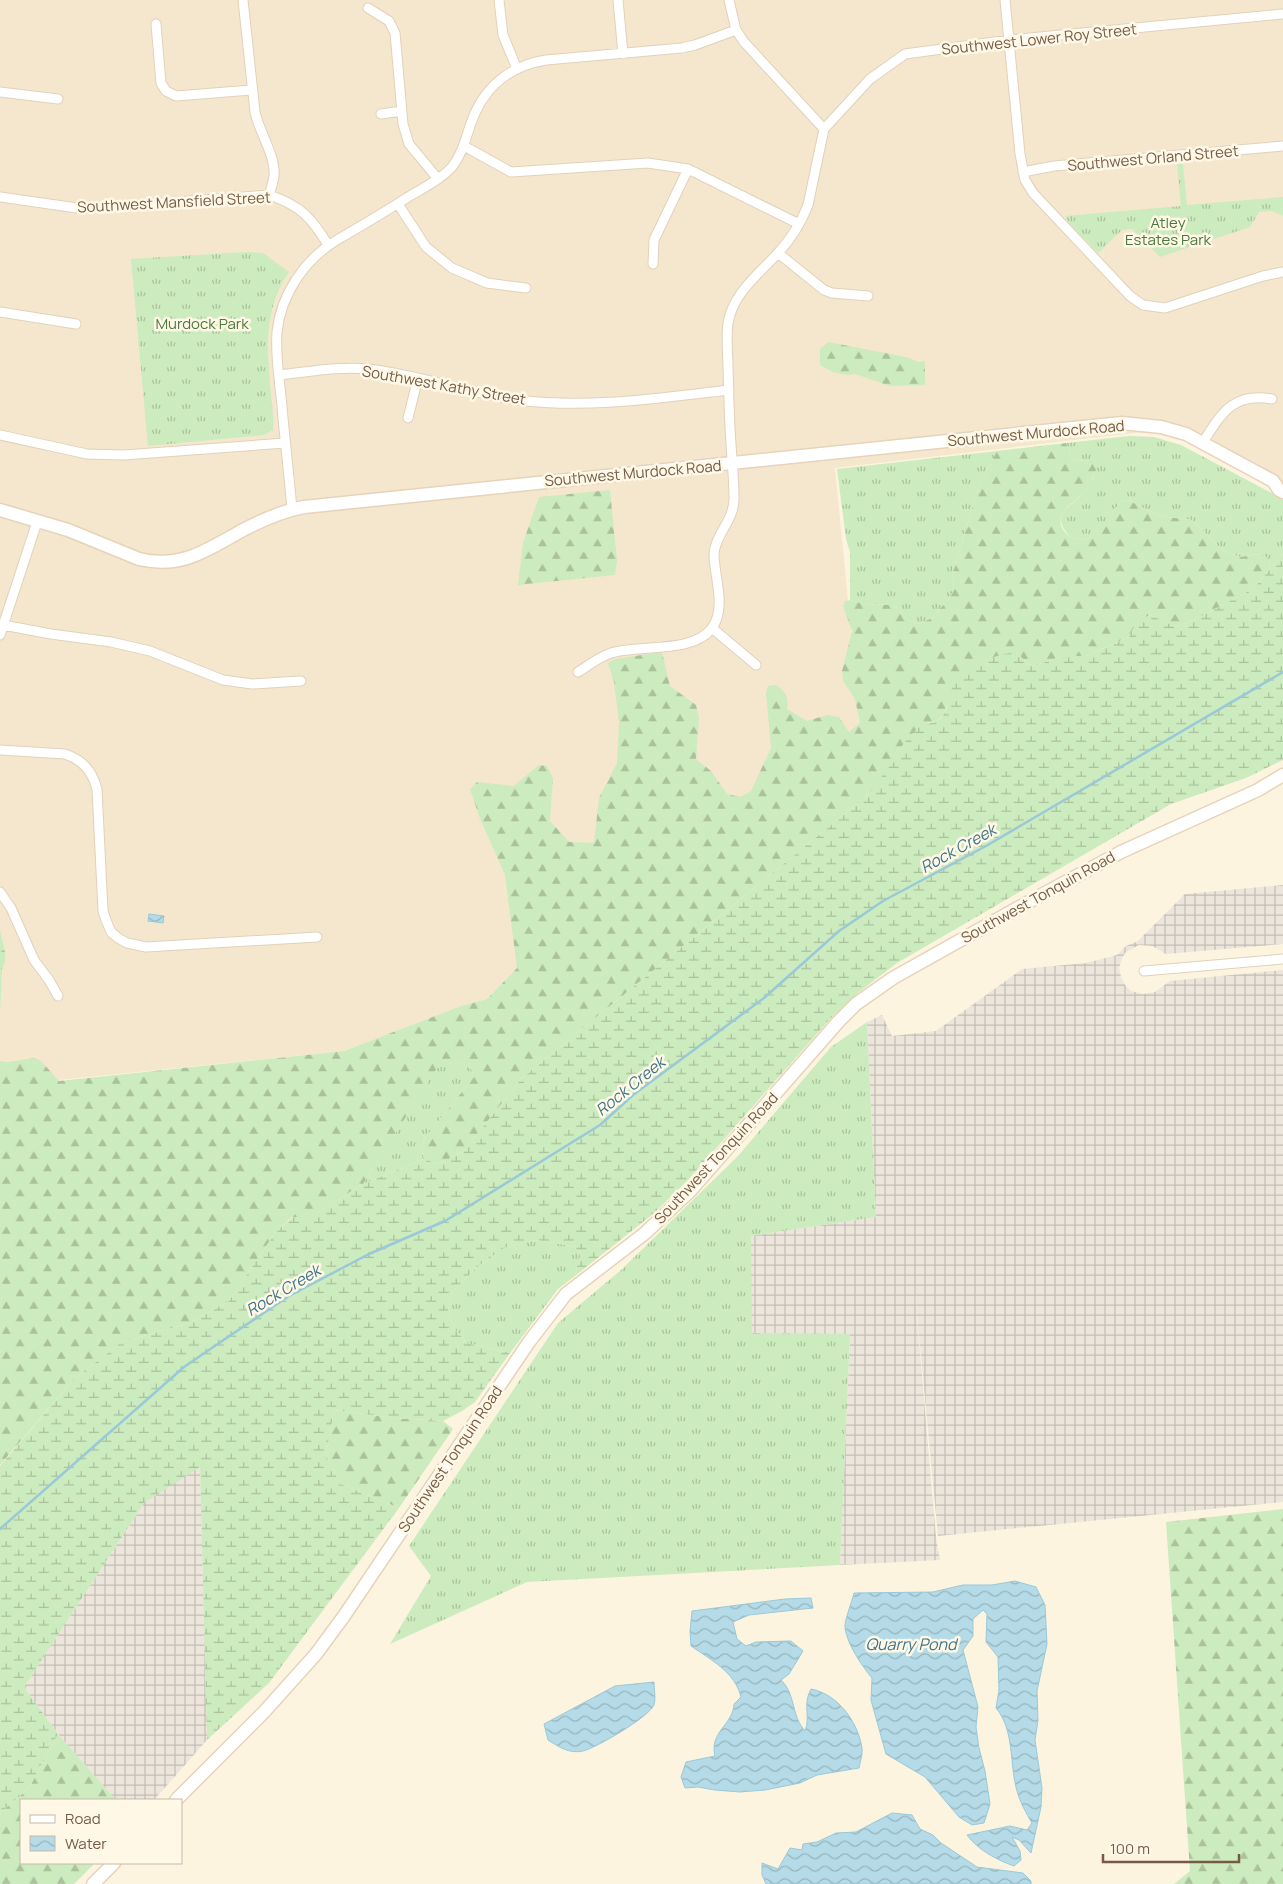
<svg xmlns="http://www.w3.org/2000/svg" width="1283" height="1884" font-family="Manrope,sans-serif">
<style>
.residential{fill:#f5e7ce}
.industrial{fill:url(#industrial-grid)}
.grass{fill:url(#grass-tufts)}
.forest{fill:url(#forest-firs)}
.wetland{fill:url(#wetland-marsh)}
.water{fill:url(#water-waves);stroke:#99c9d9}
.lines{fill:none;stroke-linecap:round;stroke-linejoin:round}
.stream{stroke:#99c9d9;stroke-width:2.5}
.street-casing{stroke:#e1d1bb;stroke-width:11}
.secondary-casing{stroke:#e7d3b9;stroke-width:15}
.street{stroke:#fff;stroke-width:9}
.secondary{stroke:#fff;stroke-width:12}
.labels{text-anchor:middle;dominant-baseline:central;stroke-width:5;stroke-linejoin:round;paint-order:stroke}
.street-label{font-size:15px;fill:#755b46;stroke:#fff8e7}
.park-label{font-size:15px;fill:#4a7b3e;stroke:#fff8e7}
.water-label{font-size:16px;font-style:italic;fill:#3f768a;stroke:#fff8e7}
</style>
<defs>
<pattern id="industrial-grid" width="8" height="8" patternUnits="userSpaceOnUse" patternTransform="scale(1.25)"><rect width="8" height="8" fill="#ebe5dc"/><path d="M0 4h8M4 0v8" fill="none" stroke="#c3bdb4"/></pattern>
<pattern id="grass-tufts" width="24" height="20" patternUnits="userSpaceOnUse" patternTransform="scale(1.25)"><rect width="24" height="20" fill="#ccebbe"/><path d="M3 7l-1-3M5 7V3M7 7l1-3M15 17l-1-3M17 17v-4M19 17l1-3" fill="none" stroke="#aac19c"/></pattern>
<pattern id="forest-firs" width="22" height="20" patternUnits="userSpaceOnUse" patternTransform="scale(1.25)"><rect width="22" height="20" fill="#ccebbe"/><path d="M5 1l3.5 6h-7zM16 11l3.5 6h-7z" fill="#aac19c"/></pattern>
<pattern id="wetland-marsh" width="20" height="14" patternUnits="userSpaceOnUse" patternTransform="scale(1.25)"><rect width="20" height="14" fill="#ccebbe"/><path d="M1 5h8M5 5V1M11 12h8M15 12V8" fill="none" stroke="#aac19c"/></pattern>
<pattern id="water-waves" width="16" height="10" patternUnits="userSpaceOnUse" patternTransform="scale(1.25)"><rect width="16" height="10" fill="#b4dbe7"/><path d="M0 5q4-4 8 0t8 0" fill="none" stroke="#97b5bd"/></pattern>
</defs>
<rect width="100%" height="100%" fill="#fdf4e0"/>
<!-- residential -->
<path class="residential" d="M0,0H1283V489L1169,429L835,468L861,732L517,968L487,999L461,1006L344,1051L0,1086Z"/>
<!-- industrial -->
<path class="industrial" d="M1283,885V944L1166,954L1152,946L1139,945L1126,952L1122,958L1119,968L1121,977L1125,985L1131,991L1143,994L1155,992L1170,981L1283,970V1502L938,1536L914,1283L936,1537L940,1560L840,1565L850,1335L751,1333V1236L876,1217L867,1022L882,1015L892,1036L936,1031L1022,969L1086,963L1117,955L1126,946L1138,941L1185,894Z
M200,1466L207,1740L154,1800H116L58,1734L24,1687L144,1503Z"/>
<!-- grass -->
<path class="grass" d="M1177,164H1183L1187,205L1283,197V216L1272,211L1259,212L1250,227L1160,257L1132,229L1122,230L1098,253L1070,224L1065,216L1181,206Z
M246,252L263,253L289,272C263,310 267,351 271,395C272,406 274,418 273,430L264,435L148,446L131,259Z
M1129,436L1154,437L1181,445L1283,499V554L1270,569L1269,559L1260,554L1240,557L1222,550L1192,520L1159,516L1128,500L1121,501L1098,533L1084,540L1071,538C1049,513 1067,511 1082,494C1087,489 1090,482 1094,477L1090,462L1072,459L1066,443Z
M997,451L976,494L953,574L954,589L949,599L930,619L918,624L906,619L897,608L890,605L864,604L850,600V552L846,539L837,469Z
M867,1022L876,1217L751,1236L752,1333L850,1334L840,1565L527,1582L390,1644L431,1576L409,1546L558,1323L621,1270L738,1156L831,1047Z
M459,1063L471,1068L474,1077L424,1139L422,1151L424,1159L363,1184L437,1067Z
M536,1240L572,1246L580,1252C581,1261 575,1267 575,1276L558,1289L510,1353L467,1343L453,1327L448,1310L452,1292L477,1267L504,1248Z"/>
<!-- forest -->
<path class="forest" d="M828,342L906,357L919,362L925,361V385L890,386L855,374L847,375L833,372L820,365V349Z
M1066,443L1072,459L1091,462L1096,469C1094,478 1089,486 1083,493C1075,503 1057,510 1061,525C1062,530 1067,534 1071,538L1084,540L1097,533L1121,501L1128,500L1159,516L1192,520L1222,550L1240,557L1260,554L1269,559L1270,569L1253,589L1188,623L1174,626L1150,615L1138,621L1129,637L1086,656H1063L1034,666L1028,664L1016,652L949,700L943,716L936,722L928,723L903,745L881,780L869,794L522,1078L463,1152L438,1164L424,1159L422,1151L424,1139L474,1077L471,1068L459,1063L437,1068L363,1184L310,1217H292L275,1233L229,1301L190,1323L122,1342L74,1379L0,1465V1061C13,1065 30,1055 39,1060C46,1065 53,1075 59,1081L344,1051L461,1006L487,999L517,968L505,875L479,816L470,789L477,782L514,786L539,765L547,766L553,778L550,821L569,842L594,843L599,798L617,763L619,722L614,682L608,663L615,659L662,652L670,686L696,705L699,718L696,759L711,771L727,794L740,797L751,791L771,748L766,692L768,686L776,685C785,691 789,697 787,709L807,721L827,715L839,717L849,732L860,723L855,699L843,681L842,671L852,631L843,606L845,601L850,600L864,604L890,605L897,608L906,619L918,624L930,619L949,599L954,589L953,574L976,494L997,451Z
M610,490L617,561L615,575L518,585L523,543L539,497Z
M334,1410L394,1418L443,1421L453,1429L399,1508L341,1484L326,1456Z
M1283,1509V1884H1174L1190,1871L1166,1522Z
M58,1734L116,1800H21V1863H95L74,1884H0V1813L29,1788Z"/>
<!-- wetland -->
<path class="wetland" d="M1283,554V760L1246,778L1171,804L897,963L859,992L830,1019L688,1180L653,1214L575,1276C575,1267 581,1261 580,1252L572,1246L536,1240L504,1248L477,1267L452,1292L448,1310L453,1327L467,1343L510,1353L475,1402L462,1411L443,1421L394,1418L334,1410L326,1456L341,1484L399,1508L269,1683L207,1740L200,1467L144,1503L24,1687L58,1734L29,1788L0,1813V1466L74,1379L122,1342L190,1323L229,1301L275,1233L293,1217H310L363,1184L424,1159L438,1164L463,1152L522,1078L869,794C886,774 897,748 917,729C924,722 937,725 943,716C949,705 950,690 955,679C960,666 1003,653 1016,652L1028,664L1034,666L1063,656H1086L1129,637L1137,621L1150,615L1174,626L1188,623L1253,589Z
M0,930L5,951V962L2,969L0,1013Z"/>
<!-- water -->
<path class="water" d="M149,914L164,916L163,923L148,921Z
M1015,1581L1036,1587L1045,1605L1047,1644L1037,1691L1038,1720L1035,1740L1042,1788L1041,1807L1031,1853L1019,1840L1012,1837L1020,1851L1021,1860L1014,1866C997,1860 978,1850 967,1835L1010,1826L1027,1830L1032,1823C1026,1813 1020,1802 1017,1791C1009,1763 1015,1731 996,1708L999,1690L998,1657L986,1642L987,1614L983,1610L973,1619V1636L963,1650L978,1707L976,1727L979,1748L985,1771L990,1804L984,1823L972,1825L959,1817L925,1777L886,1754L871,1700L872,1678C862,1666 847,1644 845,1628C844,1621 852,1602 854,1593L933,1592L963,1585H992Z
M811,1598L813,1608L749,1615L733,1622L737,1639L746,1646L756,1642L791,1641L803,1651L789,1674L781,1680C796,1694 791,1716 805,1731C811,1716 802,1706 811,1689C838,1694 858,1722 862,1748C863,1754 860,1762 859,1768L817,1775L800,1783L765,1790L740,1792L715,1790L698,1787L685,1788L681,1777L686,1762L715,1756C709,1732 733,1725 734,1704L741,1697C735,1672 711,1660 691,1646L690,1631L692,1611L785,1599Z
M654,1682C654,1689 656,1699 654,1705C649,1717 596,1748 583,1751C569,1754 559,1747 548,1740L544,1724L615,1686Z
M892,1813L912,1815L920,1829L933,1835L941,1843L977,1867L1023,1873L1031,1881V1884H766L762,1875V1863L778,1869L790,1848L802,1850L803,1844L817,1842L836,1833L856,1832Z"/>
<g class="lines">
<!-- stream -->
<path class="stream" d="M0,1529L184,1367L225,1339L289,1296L369,1254L445,1221L600,1125L633,1095L764,998L839,931L883,901L986,846L1283,672"/>
<defs>
<path id="street" d="M243,0L255,112C259,132 276,156 274,176C273,182 271,189 269,195
M499,0L503,35L517,69
M618,0L623,54
M1005,0L1020,154L1025,180L1033,193L1130,296L1143,305L1165,308L1263,276L1283,272
M368,8L389,21L395,33L403,124L409,144L438,179
M156,24L161,83L166,91L176,96L251,90
M0,92L58,99
M381,114L402,111
M824,129L870,79L905,54L1009,40L1283,14
M464,146L511,172L648,163L688,169L799,224
M1023,172L1054,166L1283,146
M0,197L77,208H96L269,195C300,205 312,218 328,245
M398,204L426,247L452,268L487,283L526,288
M778,253L824,290L832,293L868,296
M653,264L654,240L688,169
M0,312L76,324
M279,375C308,372 340,366 369,369C419,375 468,393 518,400C588,409 658,398 729,390
M408,418L418,378
M0,435L87,454L124,455L285,443
M1203,442C1222,413 1233,392 1272,399
M292,509C289,475 285,441 282,407C280,382 275,357 277,332C281,294 305,259 337,240C361,226 385,212 408,197C423,188 440,180 452,167C462,154 465,141 470,126C482,89 508,66 546,60L682,48L695,45L736,30
M3,625L51,634L111,642L150,651L223,680L252,684L301,681
M712,628L756,665
M0,635L37,522
M578,672C589,665 599,657 611,653C639,644 693,654 712,628C727,607 714,577 714,554C715,534 735,520 734,497C734,480 732,462 731,444C729,419 729,394 728,369C728,354 726,338 728,323C733,293 759,274 778,253C791,239 801,223 808,205L824,129L744,42L736,30L729,0
M0,750L65,754C83,760 92,771 97,789L103,911L106,920L111,932L118,938L127,943L146,947L317,937
M0,892L11,908L34,960L49,980L58,996
M1144,971L1283,959"/>
<path id="secondary" d="M0,510L68,530L139,559C182,569 207,550 243,530C262,520 283,511 304,507L1122,423L1161,427L1186,434L1273,481L1279,490L1283,492
M176,1800L264,1712L316,1654L344,1616L529,1342L566,1294L644,1234L690,1191L839,1021L856,1004L893,978L1025,904L1121,852L1258,790L1283,775
M93,1884L114,1863"/>
</defs>
<!-- street casing -->
<use href="#street" class="street-casing"/>
<!-- secondary casing -->
<use href="#secondary" class="secondary-casing"/>
<!-- street -->
<use href="#street" class="street"/>
<!-- secondary -->
<use href="#secondary" class="secondary"/>
</g>
<g class="labels">
<!-- street labels -->
<g class="street-label">
<text transform="translate(1039 39) rotate(-6)">Southwest Lower Roy Street</text>
<text transform="translate(1153 158) rotate(-5)">Southwest Orland Street</text>
<text transform="translate(174 202) rotate(-3)">Southwest Mansfield Street</text>
<text transform="translate(444 385) rotate(10)">Southwest Kathy Street</text>
<text transform="translate(1036 433) rotate(-5)">Southwest Murdock Road</text>
<text transform="translate(633 473) rotate(-5)">Southwest Murdock Road</text>
<text transform="translate(1038 897) rotate(-29)">Southwest Tonquin Road</text>
<text transform="translate(716 1158) rotate(-47)">Southwest Tonquin Road</text>
<text transform="translate(450 1459) rotate(-56)">Southwest Tonquin Road</text>
</g>
<!-- park labels -->
<g class="park-label">
<text x="1168" y="222">Atley<tspan x="1168" dy="17">Estates Park</tspan></text>
<text x="202" y="323">Murdock Park</text>
</g>
<!-- water labels -->
<g class="water-label">
<text transform="translate(958 848) rotate(-29)">Rock Creek</text>
<text transform="translate(630 1086) rotate(-39)">Rock Creek</text>
<text transform="translate(283 1290) rotate(-31)">Rock Creek</text>
<text x="911" y="1644">Quarry Pond</text>
</g>
</g>
<!-- legend -->
<rect x="20" y="1799" width="162" height="65" fill="#fff8e7" stroke="#c8b9a7"/>
<rect x="30" y="1815" width="25" height="8" fill="#ffffff" stroke="#c8b9a7"/>
<text x="65" y="1824" font-size="15" fill="#755b46">Road</text>
<rect x="30" y="1836" width="25" height="15" fill="url(#water-waves)" stroke="#c8b9a7"/>
<text x="65" y="1849" font-size="15" fill="#755b46">Water</text>
<!-- scale -->
<path d="M1103 1854v8h136v-8" fill="none" stroke="#755b46" stroke-width="2.5"/>
<text x="1110" y="1854" font-size="15" fill="#755b46" stroke="#fff8e7" stroke-width="4" paint-order="stroke">100 m</text>
</svg>
